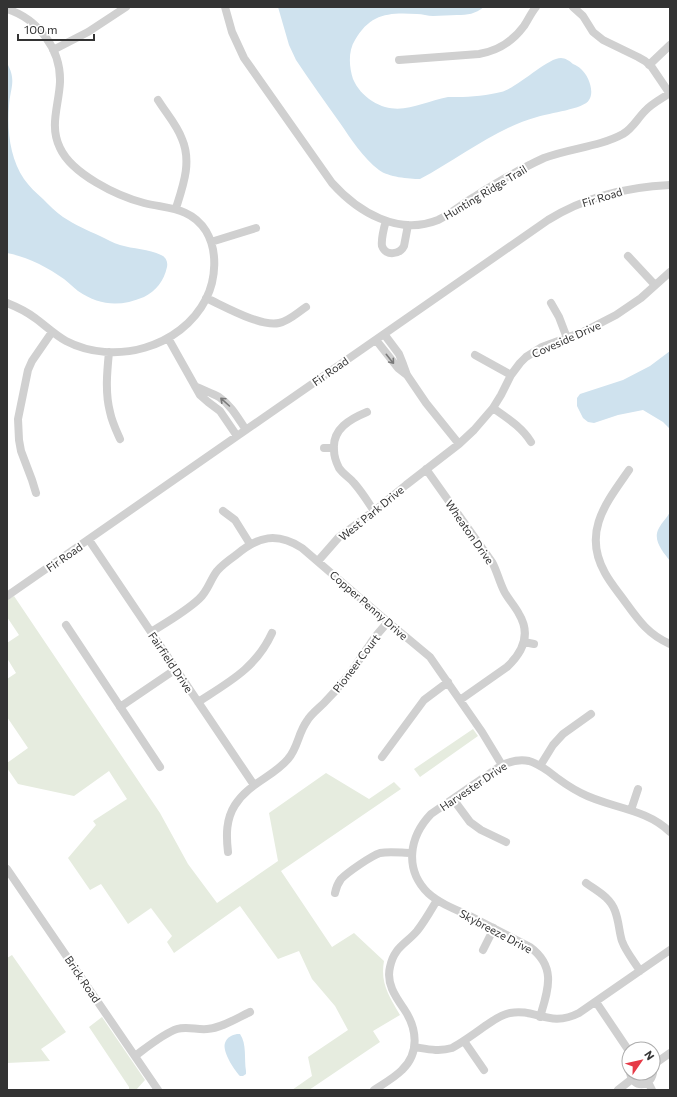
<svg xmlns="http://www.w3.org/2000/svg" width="677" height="1097" font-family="Commissioner,sans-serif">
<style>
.green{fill:#e6ecdf}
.water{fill:#cfe2ee}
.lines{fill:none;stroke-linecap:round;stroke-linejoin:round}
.minor{stroke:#d0d0d0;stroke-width:8}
.oneway{stroke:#7a7a7a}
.labels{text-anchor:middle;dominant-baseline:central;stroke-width:4;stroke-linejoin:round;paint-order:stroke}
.street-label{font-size:11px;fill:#333;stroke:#fff}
</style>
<rect width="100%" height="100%" fill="#fff"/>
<!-- green -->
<path class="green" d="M14,596L160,813L188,864L217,903L278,861L269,813L326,773L369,799L394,782L401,789L281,871L332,947L354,933L384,961C380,983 389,996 400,1015L373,1031L380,1042L309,1090H292L312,1076L308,1057L348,1030L335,1006L312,979L299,951L278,959L240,906L174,953L167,942L172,936L151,908L128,924L101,884L90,890L68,858L96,825L93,821L127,799L109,771L74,796L18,784L7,768V763L28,748L7,717V679L16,673L7,658V643L19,635L7,617V600Z
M473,729L478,736L420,777L414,769Z
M12,955L66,1032L41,1049L50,1061L7,1063V958Z
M102,1017L145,1080L136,1090H129V1087L89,1027Z"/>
<!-- water -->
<path class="water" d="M278,7H484C475,14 468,15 457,15C449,15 441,16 433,16C428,16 422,14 417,14C388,12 370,14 355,40C348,51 349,67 353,79C357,88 363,95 372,101C399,118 421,102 448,97C452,97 455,97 458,97C470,97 490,95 501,92C519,87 547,58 561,58C565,58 570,61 573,64C576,65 579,67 581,69C588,75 595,91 589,100C584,109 549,113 537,117C496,128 458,159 420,179C409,179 388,177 379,170C363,158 351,139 340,123C325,102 310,81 296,60L289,45Z
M7,63C17,81 10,88 9,106C7,131 10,158 24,179C29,186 36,193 43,199C49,205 56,212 63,217C75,225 87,230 100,236C107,239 113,243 120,245C133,249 149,249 161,255C166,257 168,262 167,267C164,281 156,291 144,297C120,307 100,306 78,291C73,287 69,283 64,279C47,267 28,257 7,253Z
M670,351V429L663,422L643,410L618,415L594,423L588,422L583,418L577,406V398L580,394L623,380L650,366Z
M670,512V561C663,552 652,540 659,528C662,522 667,518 670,512Z
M237,1034H240C247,1044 244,1059 246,1071V1074L243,1076H240C234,1070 222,1051 225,1043C227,1037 232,1035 237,1034Z"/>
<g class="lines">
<!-- minor -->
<path class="minor" d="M225,7L232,32L244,58L332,183C358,212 398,236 438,220C451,214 462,204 474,197C496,183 520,169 544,158C570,148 599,147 623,134C633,128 637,119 645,111C651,104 661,99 670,93
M573,7L583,16L593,32L603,40L638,57L645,61L651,66L670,94
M7,9C38,19 61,49 60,82C59,105 49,126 60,148C72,174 117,196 144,203C168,209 191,207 206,231C218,251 216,279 206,299C181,348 114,366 66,341C55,335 46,326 35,318C27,312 17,307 7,303
M53,50L88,32L126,7
M399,60L479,54C497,51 513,41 524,26C528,20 531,13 536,7
M649,65L670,45
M158,100C166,113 177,125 182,139C192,162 183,186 176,208
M386,221C384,227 381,240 382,246C386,257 400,254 404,246L408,225
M211,242L256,228
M628,256L655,285
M206,298C224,306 260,327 279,323C289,321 297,313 306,307
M551,303L559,317L567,338
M384,334L399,354L403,364L407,375L426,403L459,444
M168,338L200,395L208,402L220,411L237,436
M376,340L398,368L407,375
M109,352C107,372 105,393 110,412C112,422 116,430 120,439
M475,355L511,375
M195,386C203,390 212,393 219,397C231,405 238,418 246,430
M493,408C507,418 522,427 531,442
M367,412C350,419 332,429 334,450C334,457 336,462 339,468C343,474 350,478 354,483C362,492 368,502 374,511
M324,448H334
M426,469L492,562C497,571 499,581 504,591C508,599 515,606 519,614C531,634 523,652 507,667L460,700
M629,470C606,503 582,532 605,573C611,584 619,593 626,603C639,621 649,635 670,644
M36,493L32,480L21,451L19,440L18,419L28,370L32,361L52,332
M223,511L235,520L250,544
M89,540L254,785
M318,561L339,537L346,532L374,511L406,485L459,444L474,430L493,408L501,395L511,375L520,363L526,357L542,347L585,331L616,315L641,298L670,272
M7,596L548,220C585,197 626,187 670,185
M66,625L160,767
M151,632C167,622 185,612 199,599C208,591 210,580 217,571C222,565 229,560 236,555C258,536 277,532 302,548L388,622L430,657L482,732L502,765
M524,642L534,644
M198,702C229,682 256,668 272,633
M120,707L176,669
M382,757L424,700L448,682
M540,766L553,745L563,734L591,714
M453,799L470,822L481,830L506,842
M631,810L638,789
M228,852C226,835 226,819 235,805C249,783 273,777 288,759C298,748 298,733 307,721C311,714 318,709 324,703C332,695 339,687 346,678C355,668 361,656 369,646C374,637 381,630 388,622
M7,869L158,1090
M586,883C597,891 610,897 615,911C619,921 619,932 622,941C626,952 634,961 640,971
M335,893C336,888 338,883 341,879C348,872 371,856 380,853C390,851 402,853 412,853
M483,950L494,928
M596,1002L629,1051
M540,1017C548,990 557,967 530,947C509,936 489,926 468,915C454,909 439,903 428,893C404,869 409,837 431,814L502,765C511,761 519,759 529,761C536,763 542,767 548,771C558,779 569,787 581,793C609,808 646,808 670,832
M464,1041L484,1070
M414,1047C427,1049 439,1052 452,1048C463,1042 474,1034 485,1026C493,1021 500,1015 510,1013C535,1008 550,1028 579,1013L670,950
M135,1056C146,1048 164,1033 177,1029C187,1026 197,1030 207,1029C222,1028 237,1018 250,1012
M653,1065L670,1053
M630,1073C633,1088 650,1088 653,1073
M648,1082L652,1090
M374,1090C383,1084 394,1078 402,1070C420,1053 417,1028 404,1009C395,996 386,983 390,967C394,947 406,944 417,931C425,921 431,910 437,900
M618,1090L632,1079"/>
</g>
<!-- one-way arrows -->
<defs><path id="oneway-shaft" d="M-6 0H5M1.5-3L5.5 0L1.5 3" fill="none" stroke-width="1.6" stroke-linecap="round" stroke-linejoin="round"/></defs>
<g class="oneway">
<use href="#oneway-shaft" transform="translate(390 359) rotate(51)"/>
<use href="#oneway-shaft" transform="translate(225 402) rotate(-138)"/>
</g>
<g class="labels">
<!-- street labels -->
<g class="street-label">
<text transform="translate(485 192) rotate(-31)">Hunting Ridge Trail</text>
<text transform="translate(602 197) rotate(-17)">Fir Road</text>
<text transform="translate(566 339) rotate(-24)">Coveside Drive</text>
<text transform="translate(330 371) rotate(-35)">Fir Road</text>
<text transform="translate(371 513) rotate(-39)">West Park Drive</text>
<text transform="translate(470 532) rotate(55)">Wheaton Drive</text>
<text transform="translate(64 557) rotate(-35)">Fir Road</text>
<text transform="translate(369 605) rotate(41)">Copper Penny Drive</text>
<text transform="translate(171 662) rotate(56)">Fairfield Drive</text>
<text transform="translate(356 663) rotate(-53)">Pioneer Court</text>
<text transform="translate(473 786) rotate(-34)">Harvester Drive</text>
<text transform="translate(496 931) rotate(28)">Skybreeze Drive</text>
<text transform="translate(83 979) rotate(56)">Brick Road</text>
</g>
</g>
<!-- border -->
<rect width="677" height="1097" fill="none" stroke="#333333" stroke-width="16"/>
<!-- north arrow -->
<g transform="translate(641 1061) rotate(56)"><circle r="19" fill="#ffffff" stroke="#adadad"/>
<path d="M0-3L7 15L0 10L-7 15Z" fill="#e63946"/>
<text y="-6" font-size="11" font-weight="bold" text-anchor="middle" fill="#333333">N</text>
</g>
<!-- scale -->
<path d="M18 34v6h76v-6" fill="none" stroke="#333333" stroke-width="2"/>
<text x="24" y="34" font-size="12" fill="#333333" stroke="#ffffff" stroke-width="3" paint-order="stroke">100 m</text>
</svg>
